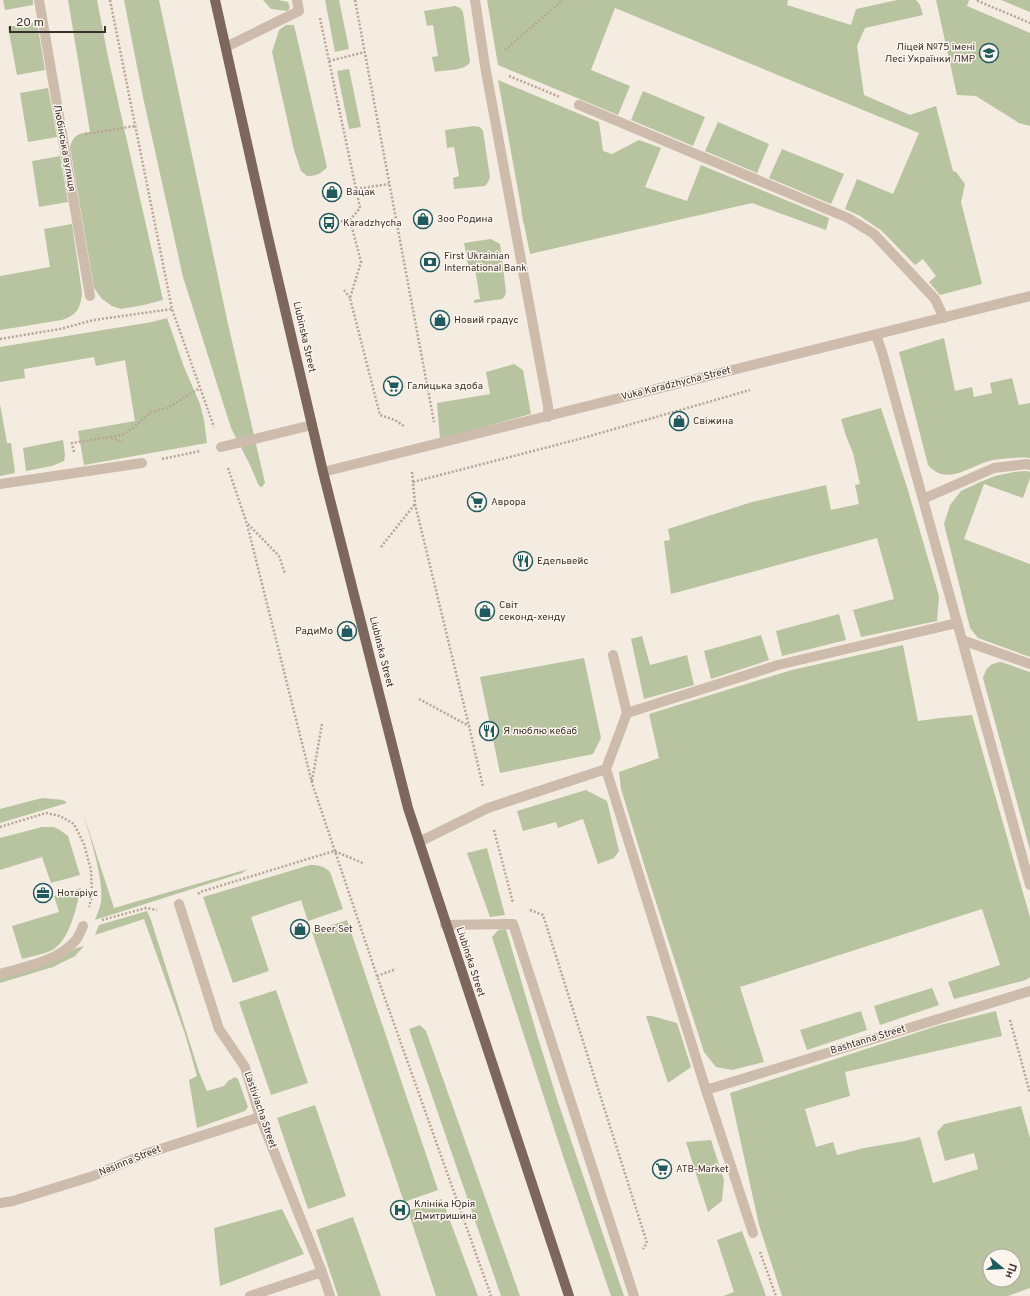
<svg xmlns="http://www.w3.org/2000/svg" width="1030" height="1296" font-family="Overpass,sans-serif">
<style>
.green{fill:#b8c4a0;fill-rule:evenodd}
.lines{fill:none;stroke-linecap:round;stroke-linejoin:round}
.path{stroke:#b9a596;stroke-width:2.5;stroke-dasharray:2 2;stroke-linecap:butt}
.minor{stroke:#cdbbac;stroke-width:10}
.major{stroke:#7d675c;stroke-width:10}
.labels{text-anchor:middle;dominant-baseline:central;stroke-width:3;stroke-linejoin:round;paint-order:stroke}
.poi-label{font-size:10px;fill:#3b302b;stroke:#fbf5ee;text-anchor:start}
.street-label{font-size:10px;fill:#3b302b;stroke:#fbf5ee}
</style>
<rect width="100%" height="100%" fill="#f4ebe1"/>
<!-- green -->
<path class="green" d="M3,0H33V5L5,10Z
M68,0H97L108,57L163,300L144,305L121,309L112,306L102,299L94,288L70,147C74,134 78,134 90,132Z
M124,0H159L228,324L265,483L262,487H260L258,484L250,465L231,428L183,277L143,97Z
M263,0H278L288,2L290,8L287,11L271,9Z
M325,0H339L349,49L335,52Z
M487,0H788L787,5L851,25L856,9L897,0H916L920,5L923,15L865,28L857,46L864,95L910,115L936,106L953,171L956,172L965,184L961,202L982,284L940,295L929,282L936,276L923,259L915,265L882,231L860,216L845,209L857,179L893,194L919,133L615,8L591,70L630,86L618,115L498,65Z
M936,0H969L967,6L1030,33V126L1019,123L976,96L957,95Z
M1001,0H1030V12Z
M455,6L460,8L463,12L470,62C466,71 444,70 435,72L432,57L438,56L433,25L427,26L424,11Z
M37,22L45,70L17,75L8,27Z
M286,25H294L327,167C321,174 316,176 307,176L301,171L294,150L272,52L279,30Z
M349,69L361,127L349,129L337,71Z
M498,80L599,122L603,151L612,154L639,140L661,148L645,187L687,201L701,165L829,218L826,230L752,203L530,254L524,224L523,222L521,207Z
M48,88L57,137L28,142L20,93Z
M643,91L705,117L693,146L631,120Z
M718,122L769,144L757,173L705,151Z
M474,126L480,127L483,131L490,177L488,182L485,186L454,189L453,178L459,176L454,147L447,148L445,130Z
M782,149L844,174L831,204L769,178Z
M60,156L68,202L39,207L32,161Z
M72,224L82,292C81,308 77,315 62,320L0,330V276L50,267L44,229Z
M491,239L500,244L506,291L505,296L502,299L474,303V300L480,299L475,269L469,270L464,243Z
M167,318L184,367L200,404L204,420L207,443L84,465L78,431L135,421L125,360L96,366L94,357L24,369L25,378L0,382V347L152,322Z
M944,338L955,391L972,387L974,397L992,393L990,383L1012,378L1019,405L1030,403V458C1018,457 1005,458 993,460C971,464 948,488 928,465L899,352Z
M514,364L523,370L531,414L440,439L437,403L490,394L486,372Z
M0,404L7,443H11L15,473L0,476Z
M881,408L907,487L939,596L937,621L861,637L853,610L894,599L877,538L671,594L664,541L670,540L668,529L752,502L826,485L831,510L859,504L855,485L860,484L853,453L846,436L841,419Z
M63,440L65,455L64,461L52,466L26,471L23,448Z
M1027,471L1030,472V478L1023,498L984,484L964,539L1030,564V657L978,638L970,628L944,524L950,505L961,491L980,482L995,476L1014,472Z
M839,614L846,640L782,656L776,631Z
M761,635L769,660L711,679L704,651Z
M642,636L650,665L687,655L694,685L644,699L631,639Z
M903,645L918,721L941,718L972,715L1030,917V977L1026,980L954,999L948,982L1000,965L982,909L740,987L764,1062L732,1070L716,1067L704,1052L646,871L621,789L619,772L659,758L649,714L792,670Z
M584,658L601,738L593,754L500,773L480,677Z
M1001,662L1030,672V850L983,678C986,668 990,663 1001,662Z
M586,790L607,801L619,851L614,858L598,864L583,819L558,828L556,822L523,831L517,811Z
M42,798L63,800L67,803L0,823V809Z
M82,810L114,908L248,869L242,873L95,920C97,914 100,908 101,902C104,878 89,834 82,810Z
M42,827H54L60,830L68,836L80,875L51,883L42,857L0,870V838Z
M487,848L505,915L490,917L467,853Z
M310,865C319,865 324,866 330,872L343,909L308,921L301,900L251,917L269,971L233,983L203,897Z
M81,888C76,907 71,937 54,949C49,953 29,957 22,959L12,926L59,912L54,896Z
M147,911L151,920L199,1072L207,1091L224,1086L228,1081L235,1077L238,1079L248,1107L245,1111L197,1128L189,1080L197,1076L185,1034L144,919L95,935L99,925Z
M347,920L438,1190L404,1202L312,932Z
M506,929L538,1038L558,1102L624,1296H611L563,1156L492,937L498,930Z
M84,946L75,956L53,967L0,983V978L63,957L76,948Z
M932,988L939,1005L880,1025L874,1006Z
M276,990L308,1083L271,1095L239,1002Z
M861,1011L867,1030L807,1050L800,1030Z
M996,1011L1002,1036L845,1072L850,1096L805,1109L816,1147L833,1142L837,1155L864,1148L905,1141L920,1137L933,1183L978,1169L974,1153L945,1161L937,1132L944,1124L1021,1106L1030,1138V1288L1008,1296H782L759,1225L730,1093L940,1025ZM990,1256H1014V1280H990Z
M646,1016H652L677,1023L691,1067L668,1083Z
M420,1025L426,1031L520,1296H501L409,1029Z
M315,1105L346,1196L308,1209L277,1118Z
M711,1140L724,1180L722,1201L708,1212L686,1142Z
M442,1199L478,1296H436L408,1211Z
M282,1209L304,1254L220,1286L214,1228Z
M353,1217L381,1296H338L316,1230Z
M742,1231L764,1290L766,1296H723L734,1292L717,1240Z"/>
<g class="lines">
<!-- path -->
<path class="path" d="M110,0L172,309L214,427
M355,0L434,422
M978,0V1L1030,23
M320,18L360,208L350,220L361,262L350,298L380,415L395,420L405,427
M505,50L563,0
M329,61L365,52
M509,76L560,97
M85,134L135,126
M356,189L389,184
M329,223L350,220
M344,290L350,298
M0,339L60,329L94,320L172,309
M111,438L123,442
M74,452L72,443L122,435L133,428L151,412L167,408L200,388
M162,459L200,451
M228,468L247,524L312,783L377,976L491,1296
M412,472L415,504L469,726L483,787
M413,482L583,438L750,390
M248,524L279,556L285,574
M381,547L415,504
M419,699L469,726
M312,781L322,724
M0,827L46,813L60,816L74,824L84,844L91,870L92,895L89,907
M494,830L513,903
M198,894L200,892L334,851L363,863
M530,910L543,915L647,1243L643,1249
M102,920L146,908L157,910
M377,976L396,969
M1010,1020L1030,1093
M760,1252L776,1296"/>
<!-- minor -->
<path class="minor" d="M39,0L90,296
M475,0L485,66L548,406V417
M226,47L299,11L297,0
M579,105L848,218L874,234L935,299L944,318
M876,335L882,352L1030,885
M221,447L312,425
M323,472L1030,296
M0,484L142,463
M923,499L994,468L1027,464L1030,465
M962,640L1030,664
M613,655L627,713
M606,769L706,1090L753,1233
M419,842L488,808L606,769L627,713L778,665L957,623
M179,904L219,1029L245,1067L260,1117L322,1272L330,1296
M445,925L513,924L634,1296
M0,974C26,966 57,962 76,940C79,936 81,931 83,926
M706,1090L1030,991
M0,1203L13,1201L93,1176L145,1154L260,1117
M250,1296L322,1272"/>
<!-- major -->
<path class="major" d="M215,0L268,237L323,472L408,808L569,1296"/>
</g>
<!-- icons -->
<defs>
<symbol id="school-ring" viewBox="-11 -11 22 22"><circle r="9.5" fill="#fbf5ee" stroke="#1f5a5e" stroke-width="1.5"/><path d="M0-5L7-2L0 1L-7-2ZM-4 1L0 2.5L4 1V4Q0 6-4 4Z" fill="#1f5a5e"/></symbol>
<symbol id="shop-ring" viewBox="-11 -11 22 22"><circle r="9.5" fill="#fbf5ee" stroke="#1f5a5e" stroke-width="1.5"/><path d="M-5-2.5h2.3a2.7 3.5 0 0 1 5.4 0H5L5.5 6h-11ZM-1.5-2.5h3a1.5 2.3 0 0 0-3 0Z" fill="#1f5a5e"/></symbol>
<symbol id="bus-ring" viewBox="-11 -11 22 22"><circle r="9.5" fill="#fbf5ee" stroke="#1f5a5e" stroke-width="1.5"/><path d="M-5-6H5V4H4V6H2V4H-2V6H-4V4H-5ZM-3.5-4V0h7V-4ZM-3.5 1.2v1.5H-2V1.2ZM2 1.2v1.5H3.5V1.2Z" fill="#1f5a5e"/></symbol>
<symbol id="bank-ring" viewBox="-11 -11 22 22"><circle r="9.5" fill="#fbf5ee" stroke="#1f5a5e" stroke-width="1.5"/><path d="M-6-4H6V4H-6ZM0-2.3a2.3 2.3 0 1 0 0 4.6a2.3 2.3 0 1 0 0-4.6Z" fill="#1f5a5e"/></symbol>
<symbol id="supermarket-ring" viewBox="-11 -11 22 22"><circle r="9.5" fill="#fbf5ee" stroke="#1f5a5e" stroke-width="1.5"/><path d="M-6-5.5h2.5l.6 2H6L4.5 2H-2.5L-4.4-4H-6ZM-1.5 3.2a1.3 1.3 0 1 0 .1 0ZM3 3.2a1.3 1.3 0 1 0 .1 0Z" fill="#1f5a5e"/></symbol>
<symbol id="restaurant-ring" viewBox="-11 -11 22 22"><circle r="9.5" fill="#fbf5ee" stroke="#1f5a5e" stroke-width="1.5"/><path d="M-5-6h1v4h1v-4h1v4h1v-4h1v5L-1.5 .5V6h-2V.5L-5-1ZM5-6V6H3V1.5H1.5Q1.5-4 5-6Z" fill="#1f5a5e"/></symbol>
<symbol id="office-ring" viewBox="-11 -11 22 22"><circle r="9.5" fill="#fbf5ee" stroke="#1f5a5e" stroke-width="1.5"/><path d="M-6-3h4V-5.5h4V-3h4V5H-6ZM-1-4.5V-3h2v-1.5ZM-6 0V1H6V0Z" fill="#1f5a5e"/></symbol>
<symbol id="hospital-ring" viewBox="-11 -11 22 22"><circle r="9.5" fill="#fbf5ee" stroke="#1f5a5e" stroke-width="1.5"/><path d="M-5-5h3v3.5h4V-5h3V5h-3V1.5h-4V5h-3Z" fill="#1f5a5e"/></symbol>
</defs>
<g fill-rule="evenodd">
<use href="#school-ring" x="978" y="42" width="22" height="22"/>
<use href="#shop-ring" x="321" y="181" width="22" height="22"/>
<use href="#shop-ring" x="412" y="208" width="22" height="22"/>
<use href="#bus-ring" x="318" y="212" width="22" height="22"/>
<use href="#bank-ring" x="419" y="251" width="22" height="22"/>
<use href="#shop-ring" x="429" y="309" width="22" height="22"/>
<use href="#supermarket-ring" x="382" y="375" width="22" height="22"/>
<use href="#shop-ring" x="668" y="410" width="22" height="22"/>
<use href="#supermarket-ring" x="466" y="491" width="22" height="22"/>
<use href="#restaurant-ring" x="512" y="550" width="22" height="22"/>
<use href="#shop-ring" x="474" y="600" width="22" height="22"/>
<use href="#shop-ring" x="336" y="620" width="22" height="22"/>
<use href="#restaurant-ring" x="478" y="720" width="22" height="22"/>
<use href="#office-ring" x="32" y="882" width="22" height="22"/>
<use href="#shop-ring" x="289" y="918" width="22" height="22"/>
<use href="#supermarket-ring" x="651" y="1158" width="22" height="22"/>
<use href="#hospital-ring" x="389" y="1199" width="22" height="22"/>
</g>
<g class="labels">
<!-- poi labels -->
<g class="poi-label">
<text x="975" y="47" text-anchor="end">Ліцей №75 імені<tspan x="975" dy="12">Лесі Українки ЛМР</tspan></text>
<text x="346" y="192">Вацак</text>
<text x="437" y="219">Зоо Родина</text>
<text x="343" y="223">Karadzhycha</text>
<text x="444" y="256">First Ukrainian<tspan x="444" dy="12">International Bank</tspan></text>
<text x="454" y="320">Новий градус</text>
<text x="407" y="386">Галицька здоба</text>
<text x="693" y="421">Свіжина</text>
<text x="491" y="502">Аврора</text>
<text x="537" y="561">Едельвейс</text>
<text x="499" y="605">Світ<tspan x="499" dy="12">секонд-хенду</tspan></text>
<text x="333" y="631" text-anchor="end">РадиМо</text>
<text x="503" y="731">Я люблю кебаб</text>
<text x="57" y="893">Нотаріус</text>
<text x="314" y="929">Beer Set</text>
<text x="676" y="1169">ATB-Market</text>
<text x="414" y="1204">Клініка Юрія<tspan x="414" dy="12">Дмитришина</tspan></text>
</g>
<!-- street labels -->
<g class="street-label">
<text transform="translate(64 148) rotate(80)">Любінська вулиця</text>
<text transform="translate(304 337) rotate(77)">Liubinska Street</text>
<text transform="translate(676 384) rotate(-14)">Vuka Karadzhycha Street</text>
<text transform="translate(381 652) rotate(76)">Liubinska Street</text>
<text transform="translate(470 962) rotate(72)">Liubinska Street</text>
<text transform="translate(868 1040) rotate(-17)">Bashtanna Street</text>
<text transform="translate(260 1110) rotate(71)">Lastiviacha Street</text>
<text transform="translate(130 1161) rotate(-22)">Nasinna Street</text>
</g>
</g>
<!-- north arrow -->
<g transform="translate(1002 1268) rotate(108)"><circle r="19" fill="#fbf5ee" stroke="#aea6a0"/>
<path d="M0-3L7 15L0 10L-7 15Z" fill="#1f5a5e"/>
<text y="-6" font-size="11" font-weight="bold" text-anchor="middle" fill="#3b302b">Пн</text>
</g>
<!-- scale -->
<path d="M10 26v6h95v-6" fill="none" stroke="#3b302b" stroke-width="2"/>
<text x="16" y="26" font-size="12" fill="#3b302b" stroke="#fbf5ee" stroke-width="3" paint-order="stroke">20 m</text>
</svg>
